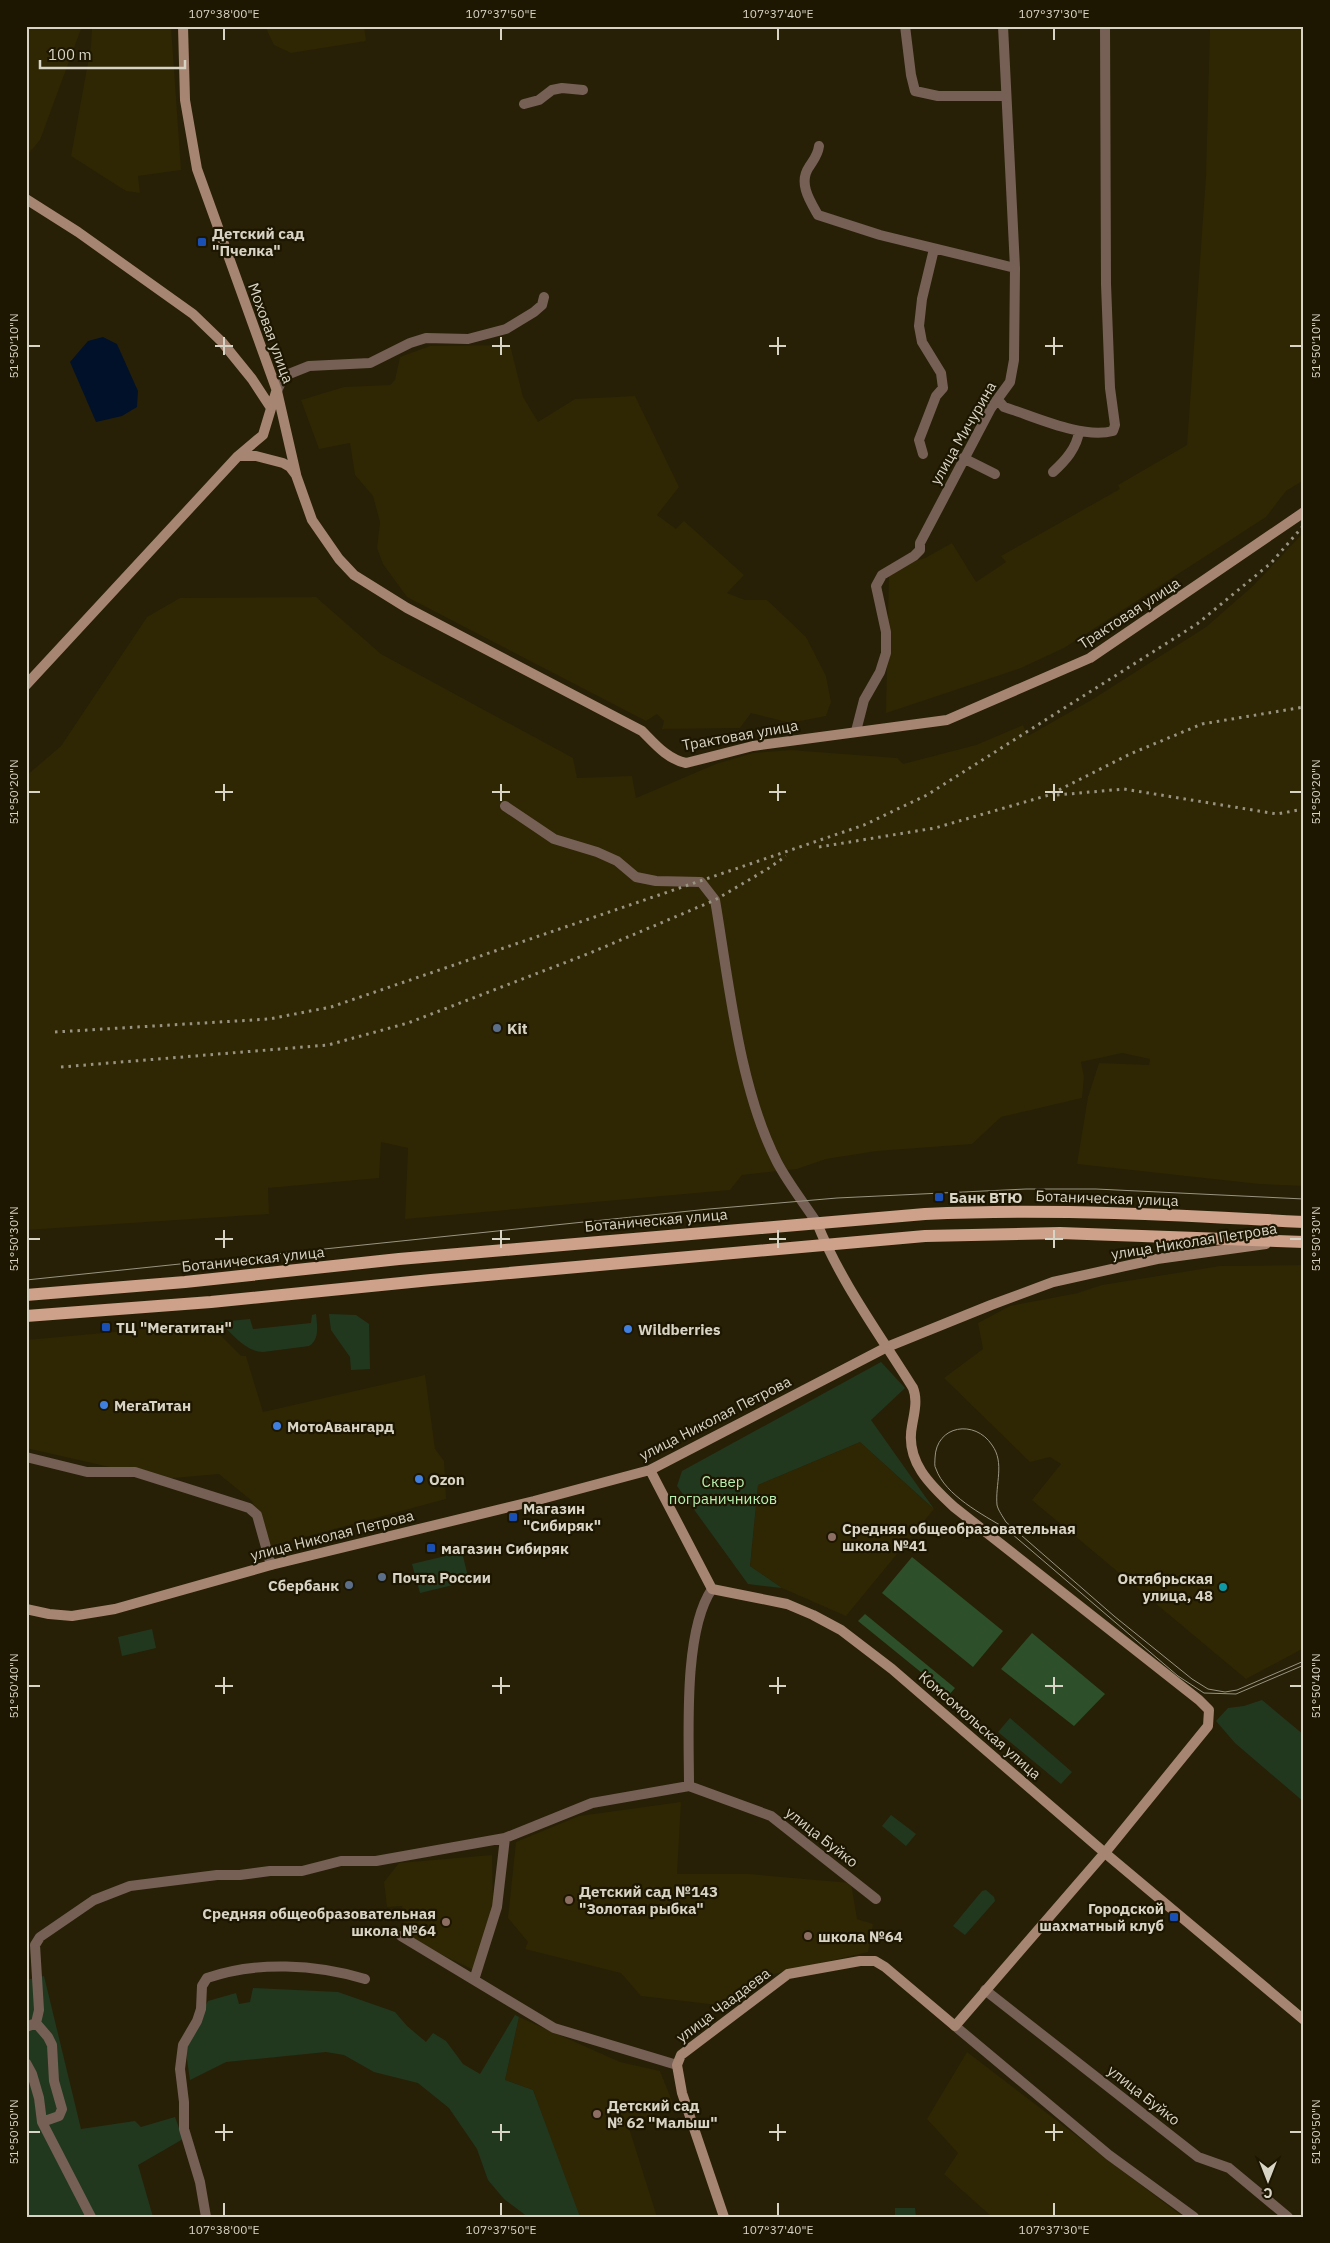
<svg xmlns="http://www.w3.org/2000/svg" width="1330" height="2243" font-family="'IBM Plex Sans',sans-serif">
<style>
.built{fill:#2f2603}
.green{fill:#21381f}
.forest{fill:#2d4f2a}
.water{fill:#001129}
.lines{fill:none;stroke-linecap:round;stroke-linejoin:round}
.street{stroke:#766056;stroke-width:10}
.secondary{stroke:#a78573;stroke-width:10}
.primary{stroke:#cda18a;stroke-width:12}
.tram{stroke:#999481;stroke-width:1}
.rail{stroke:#999481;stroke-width:3;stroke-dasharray:2.5 5;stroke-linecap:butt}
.ticks{fill:none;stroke:#d8d4c5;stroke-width:2}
.transit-dot{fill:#1a4fb4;stroke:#1d1600;stroke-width:2}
.service-dot{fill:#5c6f8a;stroke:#1d1600;stroke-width:2}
.shop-dot{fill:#3f7fe0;stroke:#1d1600;stroke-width:2}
.education-dot{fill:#8d6e63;stroke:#1d1600;stroke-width:2}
.culture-dot{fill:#0f9aa8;stroke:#1d1600;stroke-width:2}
.labels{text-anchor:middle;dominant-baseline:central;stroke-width:4.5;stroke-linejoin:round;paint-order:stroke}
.poi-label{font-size:15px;font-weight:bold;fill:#d8d4c5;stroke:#1d1600;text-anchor:start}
.street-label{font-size:15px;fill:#d8d4c5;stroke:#1d1600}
.park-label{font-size:15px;fill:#b7f0b1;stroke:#1d1600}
.neatline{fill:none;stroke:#d8d4c5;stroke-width:2}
.ticks-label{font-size:12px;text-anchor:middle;fill:#d8d4c5}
</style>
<rect width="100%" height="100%" fill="#272006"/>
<!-- built -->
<path class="built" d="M26,26H82L40,140L29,153H26Z
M92,26H171L181,170L138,176L140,193L126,191L71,156L91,46Z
M265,26H364L366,41L291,53L274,45Z
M1210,26H1304V480L1286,491L1266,517L1064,648L1021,668L886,713L889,573L899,571V566L925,558L952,543L976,582L1006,562L1001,556L1120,489L1118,485L1187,445L1206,176Z
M510,345L523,397L538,422L575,399L635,396L679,487L657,515L676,529L684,521L744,575L727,593L745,600H767L806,637L826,676L831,702L826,716L790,723L751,713L740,728L662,729L664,721L657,714L646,721L407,597L383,564L377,548L380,522L373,496L355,475L350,443L319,449L301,400L344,387L390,385L395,380L400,357L430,346Z
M1304,532V1186L1259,1184L1077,1164L1088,1097L1099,1063L1149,1065L1150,1059L1122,1053L1081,1062L1084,1077L1082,1098L1001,1117L972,1144L877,1151L826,1159L797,1169L742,1175L730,1190L405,1219L408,1148L381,1142L379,1178L268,1188L269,1214L26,1230V776L61,746L147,617L180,598L316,597L381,654L573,758L577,778L632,776L636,798L716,764L753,753L791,750L897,758L903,764L976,745L1023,725L1028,736L1093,699L1206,627L1254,585Z
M1304,1265V1648L1246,1679L1032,1500L1061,1464L1050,1457L1030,1462L944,1378L983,1349L978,1323L1010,1306L1078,1293L1102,1285L1220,1266Z
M213,1323V1332H217L241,1356H246L263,1412L425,1375L435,1449L444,1461L446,1499L271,1546L252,1501L219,1474L162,1479L26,1448V1340Z
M860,1442L934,1509L846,1616L782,1588L750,1566L758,1485Z
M681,1802L677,1874H749L851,1883L857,1919L873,1924L868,1952L748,1980L746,1988L726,2006L641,1996L621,1973L525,1949L528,1942L508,1918L516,1842L579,1816Z
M492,1855L493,1907L474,1970L405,1937L402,1906L387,1907L384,1882L399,1863Z
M519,2017L620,2062L660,2071L674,2106L631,2122L629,2128L657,2217L578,2216L533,2090L505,2080Z
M967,2052L1183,2217H992L944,2174L958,2153L927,2119Z"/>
<!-- green -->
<path class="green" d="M316,1314C317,1325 320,1339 309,1346L263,1352C246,1352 231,1333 220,1322L250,1319L253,1329L311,1323L312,1315Z
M329,1314L356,1315L369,1324L370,1369L351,1370L350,1357L331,1330Z
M881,1362L905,1388L871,1420L934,1509L860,1442L758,1485L750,1566L782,1588L748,1584L677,1486L682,1471Z
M462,1552L469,1581L420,1593L412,1564Z
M152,1629L156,1648L122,1656L118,1637Z
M1262,1700L1304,1735V1802L1235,1743L1216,1721L1228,1708L1244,1706Z
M1010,1718L1072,1772L1061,1784L998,1732Z
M891,1815L916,1834L906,1846L882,1826Z
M986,1890L994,1897L995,1901L965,1935L953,1926L982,1891Z
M44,1976L81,2129L135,2121L141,2127L175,2117L183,2139L138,2165L153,2217L26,2215V1980Z
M253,1988L338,1992L395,2012L407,2026L426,2042L433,2033L446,2041L463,2064L480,2074L515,2015L519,2017L505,2080L533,2090L580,2217H528L504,2199L488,2180L477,2149L449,2108L418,2083L374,2072L344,2055L326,2052L226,2062L190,2080L185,2046L208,2001L236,1993L239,2004L250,2002Z
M895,2208H915L916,2217H895Z"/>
<!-- forest -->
<path class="forest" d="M912,1557L1003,1631L973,1667L882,1593Z
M865,1614L955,1688L949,1695L858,1621Z
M1032,1633L1105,1694L1074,1726L1001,1669Z"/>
<!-- water -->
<path class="water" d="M103,337L117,344L138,391L137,407L122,416L96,422L70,362L88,341Z"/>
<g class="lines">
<!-- street -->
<path class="street" d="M905,26L911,75L915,91L938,96H1006
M524,104L539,100L552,90L562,88L583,90
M819,146C818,155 814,159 809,167C798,183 810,201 818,215L880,235L1015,268
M277,391L284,376L309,366L370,363L410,343L426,338L468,339L506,329L534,312L542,305L544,297
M998,400L1004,407C1036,417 1081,439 1113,431L1115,425L1110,388L1106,284L1105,26
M923,454L919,440L936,396L943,388L941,373L922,342L919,326L922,299L934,249
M963,458L995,474
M1053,472C1065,461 1077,448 1079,431
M856,731L864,700L880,672L886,653V632L876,586L882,575L914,556L920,550V543L991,408L1010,382L1014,360L1015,268L1003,26
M505,806L554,839L597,852L617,861L636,877L656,881L701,882L715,900C729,982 739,1088 777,1162C788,1183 804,1203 817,1223
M26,1457L87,1472H135L249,1508L257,1515L271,1565
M689,1786L771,1816L876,1899
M401,1936L554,2028L677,2065
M474,1980L497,1907L505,1838L592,1803L689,1786C689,1735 683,1631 712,1589
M985,1990L1198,2157L1229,2168L1288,2217
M955,2026L1109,2155L1194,2217
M26,2027L36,2023
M26,2063L32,2074L39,2098L42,2122L91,2217
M42,2122L59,2116L62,2109L54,2081L52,2045L48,2037L36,2023L39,2010L35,1945L40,1937L94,1900L130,1886L217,1875H240L270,1871H302L341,1861H376L505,1838
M206,2217L200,2182L184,2129V2102L180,2069L183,2045L197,2021L201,2009L202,1986L207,1978C257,1961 315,1964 365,1979"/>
<!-- secondary -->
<path class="secondary" d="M183,26L185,100L197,169L277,391L296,474
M26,199L78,232L193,314L222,342L252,379L271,408
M238,456H256L283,463L290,467L296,475L312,520L339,559L354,575L407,608L642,731C655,744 667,759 686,763L753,746L947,720L1090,658L1304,512
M26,685L238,456L263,435L276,392
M650,1470L712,1589L787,1604L813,1615L841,1630L892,1669L1105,1853L1304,2020
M26,1609L49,1614L72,1616L115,1609L271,1565L534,1501L650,1470L887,1347L991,1305L1053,1282L1157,1259L1266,1244
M724,2217L682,2093L677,2065L681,2055L788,1974L860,1961H875L885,1967L955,2026L1108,1849L1208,1726L1209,1710L1199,1700L954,1507C930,1485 905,1461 912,1426C914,1414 918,1400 913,1388C880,1335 840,1281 817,1223"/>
<!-- primary -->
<path class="primary" d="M26,1295L185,1282L399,1259L925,1214C1051,1208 1178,1215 1304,1222
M26,1316L211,1302L431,1280L925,1236L1060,1233L1304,1242"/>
<!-- tram -->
<path class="tram" d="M26,1280L709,1209L837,1198L1026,1189H1096L1304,1199
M1304,1661L1237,1690L1225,1692L1208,1689L1192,1679L1114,1616L1006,1522C1003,1517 998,1510 997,1505C995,1484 1005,1463 992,1445C975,1419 936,1425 935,1458C935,1462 934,1466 936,1469C945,1495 983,1515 1005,1528L1178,1676L1204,1693L1236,1694L1304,1665"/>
<!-- rail -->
<path class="rail" d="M1057,795L1124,789L1277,814L1304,809
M819,847L935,828L1049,795L1130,754L1202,724L1304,707
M55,1032L269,1019L331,1007L864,825L927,795L1197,624L1271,563L1304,525
M61,1067L328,1045L408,1023L590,953L715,900L769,868L786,856"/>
</g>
<!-- ticks -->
<path class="ticks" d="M224,28V40M501,28V40M778,28V40M1054,28V40M224,337V355M501,337V355M778,337V355M1054,337V355M28,346H40M215,346H233M492,346H510M769,346H786M1045,346H1063M1290,346H1302M224,784V801M501,784V801M778,784V801M1054,784V801M28,792H40M215,792H233M492,792H510M769,792H786M1045,792H1063M1290,792H1302M224,1230V1248M501,1230V1248M778,1230V1248M1054,1230V1248M28,1239H40M215,1239H233M492,1239H510M769,1239H786M1045,1239H1063M1290,1239H1302M224,1677V1694M501,1677V1694M778,1677V1694M1054,1677V1694M28,1686H40M215,1686H233M492,1686H510M769,1686H786M1045,1686H1063M1290,1686H1302M224,2124V2141M501,2124V2141M778,2124V2141M1054,2124V2141M28,2132H40M215,2132H233M492,2132H510M769,2132H786M1045,2132H1063M1290,2132H1302M224,2203V2216M501,2203V2216M778,2203V2216M1054,2203V2216"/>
<!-- markers -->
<g class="transit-dot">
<rect x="197" y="237" width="10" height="10" rx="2.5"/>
<rect x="934" y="1192" width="10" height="10" rx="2.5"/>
<rect x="101" y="1322" width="10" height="10" rx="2.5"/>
<rect x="508" y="1512" width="10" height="10" rx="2.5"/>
<rect x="426" y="1543" width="10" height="10" rx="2.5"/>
<rect x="1169" y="1912" width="10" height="10" rx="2.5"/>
</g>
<g class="service-dot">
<circle cx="497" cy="1028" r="5"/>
<circle cx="382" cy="1577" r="5"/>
<circle cx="349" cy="1585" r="5"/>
</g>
<g class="shop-dot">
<circle cx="628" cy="1329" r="5"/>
<circle cx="104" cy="1405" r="5"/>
<circle cx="277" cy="1426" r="5"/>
<circle cx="419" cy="1479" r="5"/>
</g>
<g class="education-dot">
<circle cx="832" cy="1537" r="5"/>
<circle cx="569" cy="1900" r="5"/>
<circle cx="446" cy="1922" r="5"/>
<circle cx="808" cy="1936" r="5"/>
<circle cx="597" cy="2114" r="5"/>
</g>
<circle class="culture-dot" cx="1223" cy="1587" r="5"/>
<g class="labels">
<!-- poi labels -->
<g class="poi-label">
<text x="212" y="233">Детский сад<tspan x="212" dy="17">"Пчелка"</tspan></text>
<text x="507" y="1028">Kit</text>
<text x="949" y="1197">Банк ВТЮ</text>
<text x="116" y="1327">ТЦ "Мегатитан"</text>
<text x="638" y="1329">Wildberries</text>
<text x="114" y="1405">МегаТитан</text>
<text x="287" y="1426">МотоАвангард</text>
<text x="429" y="1479">Ozon</text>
<text x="523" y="1508">Магазин<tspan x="523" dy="17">"Сибиряк"</tspan></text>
<text x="842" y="1528">Средняя общеобразовательная<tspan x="842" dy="17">школа №41</tspan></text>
<text x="441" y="1548">магазин Сибиряк</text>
<text x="392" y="1577">Почта России</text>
<text x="1213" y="1578" text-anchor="end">Октябрьская<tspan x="1213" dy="17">улица, 48</tspan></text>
<text x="339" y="1585" text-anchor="end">Сбербанк</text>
<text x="579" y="1891">Детский сад №143<tspan x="579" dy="17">"Золотая рыбка"</tspan></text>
<text x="1164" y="1908" text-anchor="end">Городской<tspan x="1164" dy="17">шахматный клуб</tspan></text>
<text x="436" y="1913" text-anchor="end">Средняя общеобразовательная<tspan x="436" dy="17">школа №64</tspan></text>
<text x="818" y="1936">школа №64</text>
<text x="607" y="2105">Детский сад<tspan x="607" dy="17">№ 62 "Малыш"</tspan></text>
</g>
<!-- street labels -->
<g class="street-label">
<text transform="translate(271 333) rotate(70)">Моховая улица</text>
<text transform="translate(963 433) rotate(-60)">улица Мичурина</text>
<text transform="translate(1129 613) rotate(-33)">Трактовая улица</text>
<text transform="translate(740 735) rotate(-10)">Трактовая улица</text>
<text transform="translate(1107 1198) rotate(2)">Ботаническая улица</text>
<text transform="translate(656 1220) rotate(-5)">Ботаническая улица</text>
<text transform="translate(1194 1241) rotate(-9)">улица Николая Петрова</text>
<text transform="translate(253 1259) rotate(-6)">Ботаническая улица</text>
<text transform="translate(715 1418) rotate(-27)">улица Николая Петрова</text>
<text transform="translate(332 1535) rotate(-14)">улица Николая Петрова</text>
<text transform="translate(980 1725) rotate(41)">Комсомольская улица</text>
<text transform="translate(822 1837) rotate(38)">улица Буйко</text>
<text transform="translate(723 2005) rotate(-37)">улица Чаадаева</text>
<text transform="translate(1144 2095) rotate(38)">улица Буйко</text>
</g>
<!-- park labels -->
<g class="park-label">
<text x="723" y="1481">Сквер<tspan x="723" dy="17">пограничников</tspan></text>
</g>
</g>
<!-- border -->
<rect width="1330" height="2243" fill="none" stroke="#1d1600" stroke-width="55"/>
<!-- north arrow -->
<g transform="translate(1268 2180) rotate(180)" stroke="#1d1600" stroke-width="4" paint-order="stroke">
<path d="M0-4L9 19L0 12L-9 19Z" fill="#d8d4c5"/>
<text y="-8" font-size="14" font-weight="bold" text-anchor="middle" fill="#d8d4c5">С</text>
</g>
<!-- scale -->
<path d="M40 60v8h145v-8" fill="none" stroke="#d8d4c5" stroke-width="2.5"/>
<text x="48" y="60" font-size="15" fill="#d8d4c5" stroke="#1d1600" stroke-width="4" paint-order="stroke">100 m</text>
<rect x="28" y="28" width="1274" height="2188" class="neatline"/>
<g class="ticks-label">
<text x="224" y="18">107°38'00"E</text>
<text x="501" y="18">107°37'50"E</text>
<text x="778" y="18">107°37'40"E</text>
<text x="1054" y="18">107°37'30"E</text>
<text transform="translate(1316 346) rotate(-90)" y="4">51°50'10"N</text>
<text transform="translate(14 346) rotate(-90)" y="4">51°50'10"N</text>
<text transform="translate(14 792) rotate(-90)" y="4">51°50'20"N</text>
<text transform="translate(1316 792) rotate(-90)" y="4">51°50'20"N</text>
<text transform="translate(1316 1239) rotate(-90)" y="4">51°50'30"N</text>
<text transform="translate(14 1239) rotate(-90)" y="4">51°50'30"N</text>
<text transform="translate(14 1686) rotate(-90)" y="4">51°50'40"N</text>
<text transform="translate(1316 1686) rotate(-90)" y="4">51°50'40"N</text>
<text transform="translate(1316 2132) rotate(-90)" y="4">51°50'50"N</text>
<text transform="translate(14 2132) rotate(-90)" y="4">51°50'50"N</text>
<text x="224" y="2234">107°38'00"E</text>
<text x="501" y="2234">107°37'50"E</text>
<text x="778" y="2234">107°37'40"E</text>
<text x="1054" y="2234">107°37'30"E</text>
</g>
</svg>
